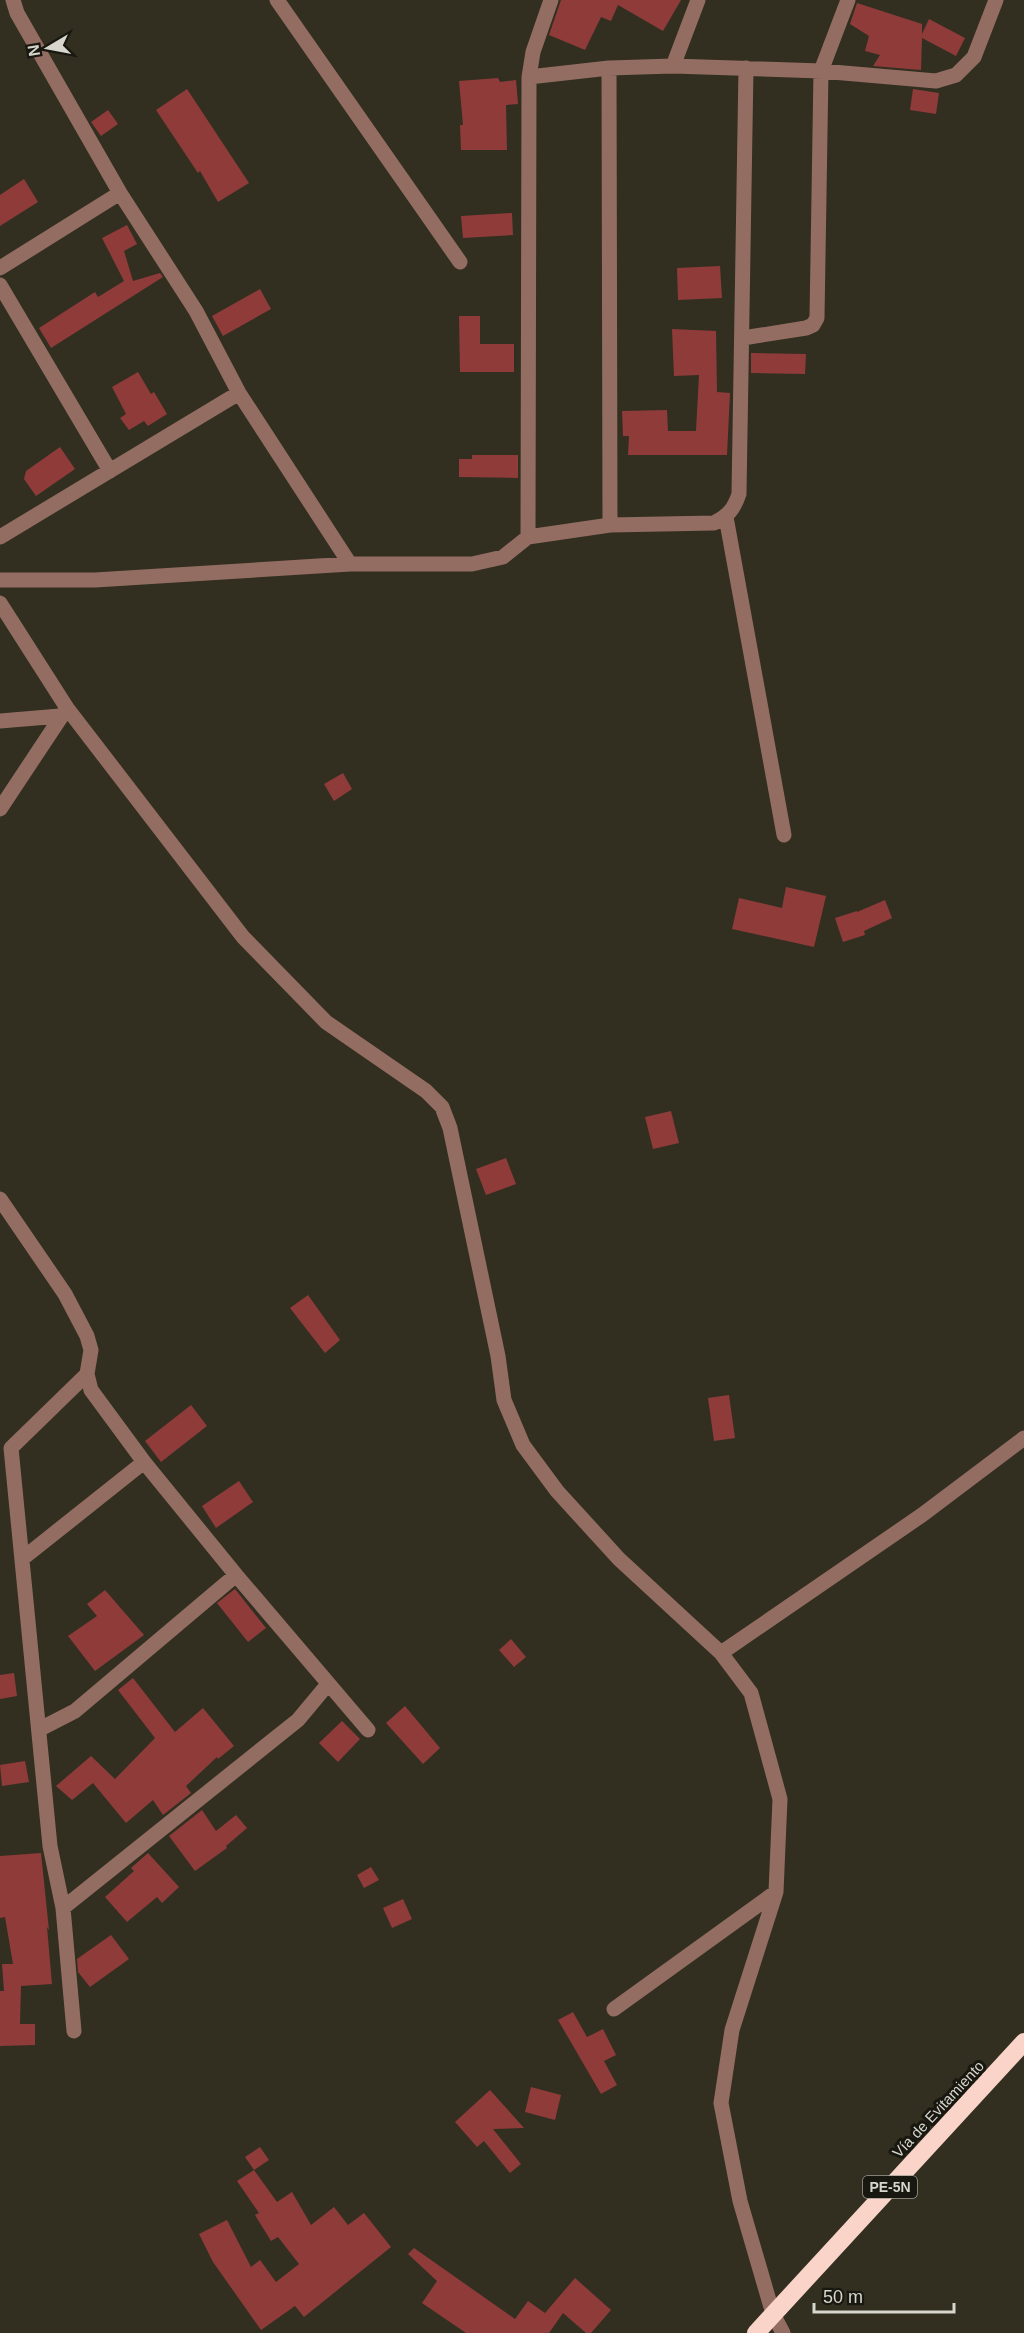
<svg xmlns="http://www.w3.org/2000/svg" width="1024" height="2333" font-family="Arial,sans-serif">
<style>
.building{fill:#8f3b3a}
.lines{fill:none;stroke-linecap:round;stroke-linejoin:round}
.minor{stroke:#946d62;stroke-width:15}
.highway{stroke:#fad4c8;stroke-width:18}
.labels{text-anchor:middle;dominant-baseline:central;stroke-width:6;stroke-linejoin:round;paint-order:stroke}
.shield{fill:#181710;stroke:#9e9d94;stroke-width:1.5}
.shield-label{font-size:14px;font-weight:bold;fill:#d7d6cc}
.street-label{font-size:15px;fill:#d7d6cc;stroke:#181710}
</style>
<rect width="100%" height="100%" fill="#322f20"/>
<!-- building -->
<path class="building" d="M561,0H681L663,31L618,5L611,21L601,17L585,50L549,35Z
M857,3L922,24V34L929,19L965,38L956,56L922,38L921,70L873,66L880,55L865,51L869,36L850,24Z
M498,78L500,82L516,80L518,104L506,105L507,150H461L460,125H463L459,81Z
M187,89L249,183L218,202L200,171L198,173L156,110Z
M913,89L939,93L936,114L910,110Z
M108,110L118,124L101,136L91,122Z
M24,179L38,202L0,226V195Z
M512,213L513,235L463,238L461,216Z
M127,225L137,244L124,251L133,281L160,273L163,277L51,348L39,328L95,292L98,297L124,281L102,238Z
M720,266L722,298L678,300L677,268Z
M260,289L271,309L223,336L212,316Z
M459,316H480V344H514V372H460Z
M672,329L716,331L717,392L730,393L727,455H628L629,436H623L622,411L667,410L668,431H696L699,375L674,376Z
M751,353L806,354L805,374L751,373Z
M138,372L151,394L154,392L167,414L148,426L144,421L129,430L120,418L126,414L112,387Z
M60,447L75,469L36,496L24,479L26,471Z
M472,455H518V478L459,477V459H472Z
M343,773L352,789L334,801L324,784Z
M786,887L826,896L814,947L732,929L739,898L782,908Z
M885,900L892,918L864,931L865,935L843,942L835,918L857,911V912Z
M671,1111L679,1143L653,1149L645,1117Z
M506,1158L516,1184L486,1195L476,1169Z
M308,1295L340,1340L325,1353L290,1308Z
M729,1395L735,1438L714,1441L708,1398Z
M191,1405L207,1426L161,1462L145,1441Z
M239,1481L253,1502L216,1528L202,1506Z
M235,1589L266,1628L248,1642L217,1603Z
M105,1590L144,1635L95,1671L68,1636L97,1616L87,1604Z
M511,1639L526,1657L514,1667L499,1650Z
M14,1673L17,1696L0,1699V1675Z
M133,1678L175,1732L203,1708L234,1746L218,1759L217,1757L186,1786L191,1793L163,1815L153,1800L126,1823L93,1783L72,1800L56,1786L91,1756L115,1779L155,1738L118,1690Z
M405,1706L440,1748L423,1764L386,1723Z
M342,1721L360,1739L338,1762L319,1743Z
M25,1761L29,1782L2,1786L0,1765Z
M202,1810L216,1831L236,1815L247,1828L226,1846L227,1848L195,1871L169,1836Z
M41,1853L49,1930L47,1927L52,1984L21,1986L20,2024H35V2045L0,2046V1991H4L2,1964H13L5,1917L0,1918V1856Z
M148,1853L179,1887L162,1903L157,1897L127,1922L105,1897L134,1871L131,1868Z
M371,1867L379,1880L364,1888L357,1875Z
M403,1899L412,1919L392,1928L383,1908Z
M111,1935L129,1959L90,1987L78,1972L77,1959Z
M573,2012L587,2037L603,2029L616,2055L604,2061L617,2085L601,2094L558,2020Z
M531,2087L561,2095L555,2120L525,2112Z
M490,2090L524,2128L493,2129L521,2164L510,2173L484,2141L477,2147L455,2122Z
M260,2147L269,2160L254,2170L245,2157Z
M254,2170L277,2202L292,2192L311,2225L334,2207L348,2225L364,2213L391,2247L304,2317L295,2306L261,2330L213,2262L199,2234L227,2220L251,2267L260,2260L276,2282L299,2264L278,2237L271,2241L255,2215L259,2213L237,2181Z
M414,2248L515,2319L528,2301L545,2313L575,2278L611,2310L591,2333H586L563,2313L549,2333H466L422,2303L437,2281L408,2254Z"/>
<g class="lines">
<!-- minor -->
<path class="minor" d="M13,0L17,13L120,193L196,311L239,393L350,564
M277,0L460,262
M673,66L698,0
M609,68L610,525
M529,77L609,68L673,66L821,71L936,81L956,75L974,57L996,0
M0,268L120,193
M0,285L110,471
M743,338L806,328L813,325L817,318L821,71L848,0
M726,517L784,835
M0,537L239,393
M528,537L529,77L533,52L551,0
M0,580H95L350,564H472L503,557L528,537L610,525L714,523C728,516 734,509 739,494L746,68
M0,603L67,708L243,937L326,1022L426,1091L442,1107L450,1128L498,1356L504,1400L523,1445L557,1491L619,1559L721,1653L751,1693L780,1799L776,1892L732,2030L721,2103L740,2201L773,2314L783,2333
M0,721L60,716
M0,809L67,708
M0,1199L65,1294L87,1336L91,1350L87,1374L91,1390L144,1462L236,1575L368,1730
M22,1559L144,1462
M721,1653L922,1515L1024,1438
M40,1729L75,1711L236,1575
M63,1908L50,1846L11,1448L87,1374
M614,2009L776,1892
M74,2031L63,1908L298,1720L328,1684"/>
<!-- highway -->
<path class="highway" d="M756,2333L1024,2042"/>
</g>
<g class="labels">
<!-- shield labels -->
<rect class="shield" x="863" y="2176" width="54" height="22" rx="4.5"/>
<g class="shield-label">
<text x="890" y="2187">PE-5N</text>
</g>
<!-- street labels -->
<g class="street-label">
<text transform="translate(938 2109) rotate(-47)">Vía de Evitamiento</text>
</g>
</g>
<!-- north arrow -->
<g transform="translate(48 48) rotate(260)" stroke="#181710" stroke-width="4.5" paint-order="stroke">
<path d="M0-4.5L10 22L0 15L-10 22Z" fill="#d7d6cc"/>
<text y="-9" font-size="16" font-weight="bold" text-anchor="middle" fill="#d7d6cc">N</text>
</g>
<!-- scale -->
<path d="M814 2303v9h140v-9" fill="none" stroke="#d7d6cc" stroke-width="3"/>
<text x="823" y="2303" font-size="18" fill="#d7d6cc" stroke="#181710" stroke-width="4.5" paint-order="stroke">50 m</text>
</svg>
